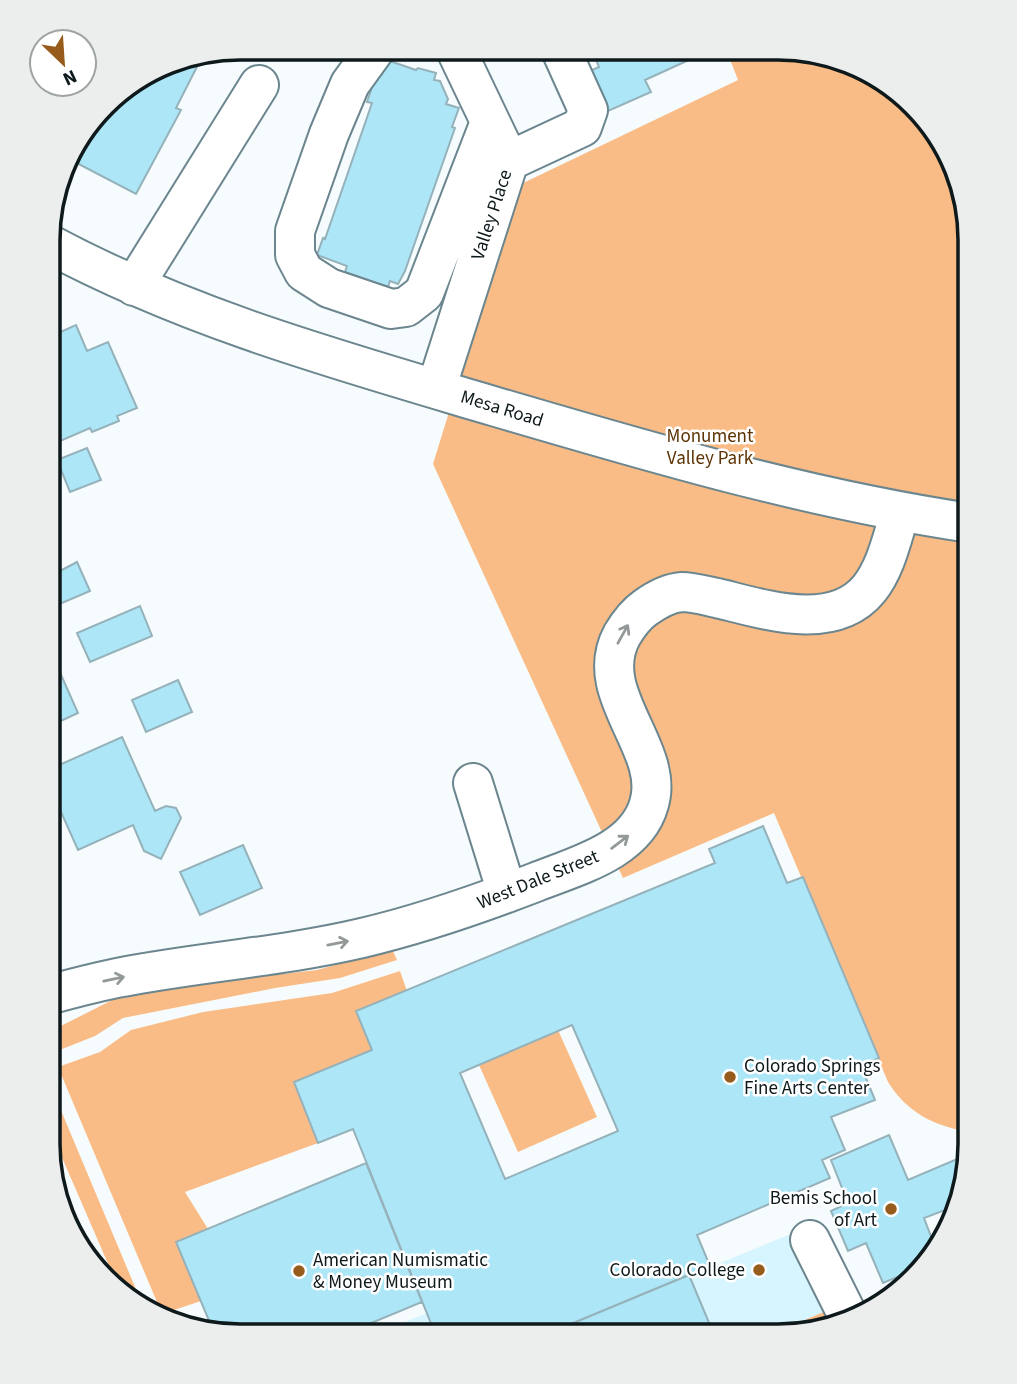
<svg xmlns="http://www.w3.org/2000/svg" width="1017" height="1384" font-family="'Source Sans 3',sans-serif">
<style>
.built{fill:#d6f5fe}
.green{fill:#fabc86}
.building{fill:#ade6f7;stroke:#95b1ba;stroke-width:2;fill-rule:evenodd}
.lines{fill:none;stroke-linecap:round;stroke-linejoin:round}
.minor-casing{stroke:#6b868e;stroke-width:42}
.minor{stroke:#fff;stroke-width:38}
.oneway{stroke:#939899}
.poi-dot{fill:#975b1c;stroke:#fff;stroke-width:2.5}
.labels{text-anchor:middle;dominant-baseline:central;stroke-width:5;stroke-linejoin:round;paint-order:stroke}
.street-label{font-size:19px;fill:#0e191c;stroke:#fff}
.park-label{font-size:19px;fill:#5d3405;stroke:#fff}
.poi-label{font-size:19px;fill:#0e191c;stroke:#fff;text-anchor:start}
.rim{fill:none;stroke:#0e191c;stroke-width:3.5}
</style>
<rect width="100%" height="100%" fill="#f6fcfe"/>
<!-- built -->
<path class="built" d="M798,1231L837,1323L778,1337L542,1336Z
M427,1313L439,1336H371Z"/>
<!-- green -->
<path class="green" d="M726,49H803L894,87L950,155L970,239L969,1132C935,1126 907,1113 888,1082L774,813L623,878L433,464L519,185L738,80Z
M392,949L397,960L340,978L275,988L123,1018L95,1036L52,1053L47,1033L128,992L317,970Z
M400,971L407,991L356,1011L372,1050L294,1082L318,1143L185,1192L208,1229L176,1242L201,1301L162,1314L58,1067L100,1052L131,1030L203,1012L332,993Z
M558,1030L597,1117L518,1152L479,1065Z
M47,1077L143,1306L122,1296L47,1123Z
M831,1309L837,1323L778,1337H764Z"/>
<!-- building -->
<path class="building" d="M591,48L699,49L702,54L645,80L651,92L608,111L590,71L599,67Z
M204,53L176,108L181,110L136,194L71,160L75,153L71,150L73,144L113,95L177,58Z
M387,60L416,70L418,68L436,73L434,80L440,81L448,99L446,104L459,108L452,127L455,128L405,271L398,284L390,281L388,287L345,272L347,266L317,255L323,238L325,239L372,103L367,102L377,72L382,74Z
M76,325L87,351L108,342L137,408L117,416L119,421L92,432L90,428L58,442L49,420V378L52,377L49,368L60,363L49,337Z
M87,448L101,480L70,492L57,460Z
M48,545L60,571L77,562L90,591L48,609Z
M140,606L152,636L90,662L77,633Z
M58,668L78,713L48,727V672Z
M178,680L192,712L146,732L132,700Z
M122,737L155,811L166,806L176,808L181,818L161,859L144,851L133,825L78,850L48,783V770Z
M763,826L787,883L803,877L879,1058L861,1066L875,1100L831,1117L845,1150L822,1160L830,1178L697,1235L710,1266L542,1336H436L353,1129L318,1143L294,1082L372,1050L356,1011L715,863L709,849ZM572,1025L618,1131L505,1179L460,1073Z
M243,845L262,888L200,915L180,872Z
M889,1135L908,1180L969,1154V1158L953,1207L924,1218L937,1252L919,1268L883,1283L866,1243L848,1251L831,1211L848,1203L831,1160Z
M366,1163L422,1302L340,1336L215,1335L176,1242Z
M689,1275L715,1337L542,1336Z"/>
<g class="lines">
<defs>
<path id="minor" d="M376,48L350,84L329,134L295,231V255L304,272L329,288L391,309L406,307L424,293L490,122
M509,161L582,127L588,110L560,48
M49,244C183,316 331,358 476,401C639,449 802,498 970,523
M134,286L259,85
M436,389L509,161L455,48
M473,783L507,893
M48,995C70,989 93,983 117,978C198,962 281,957 362,938C422,924 479,904 536,882C576,866 636,851 649,804C666,748 590,694 622,635C628,625 635,615 645,608C656,600 669,593 682,592C693,592 707,596 717,598C763,609 833,633 869,589C886,568 892,538 900,513
M810,1240L850,1320"/>
</defs>
<!-- minor casing -->
<use href="#minor" class="minor-casing"/>
<!-- minor -->
<use href="#minor" class="minor"/>
</g>
<!-- one-way arrows -->
<defs><path id="oneway-shaft" d="M-6 0H5M1.5-3L5.5 0L1.5 3" fill="none" stroke-width="1.6" stroke-linecap="round" stroke-linejoin="round" transform="scale(1.75)"/></defs>
<g class="oneway">
<use href="#oneway-shaft" transform="translate(623 634) rotate(-61)"/>
<use href="#oneway-shaft" transform="translate(620 842) rotate(-37)"/>
<use href="#oneway-shaft" transform="translate(338 943) rotate(-11)"/>
<use href="#oneway-shaft" transform="translate(114 979) rotate(-12)"/>
</g>
<!-- markers -->
<g class="poi-dot">
<circle cx="730" cy="1077" r="7"/>
<circle cx="891" cy="1209" r="7"/>
<circle cx="759" cy="1270" r="7"/>
<circle cx="299" cy="1271" r="7"/>
</g>
<g class="labels">
<!-- street labels -->
<g class="street-label">
<text transform="translate(492 215) rotate(-72)">Valley Place</text>
<text transform="translate(502 409) rotate(17)">Mesa Road</text>
<text transform="translate(538 880) rotate(-22)">West Dale Street</text>
</g>
<!-- park labels -->
<g class="park-label">
<text x="710" y="436">Monument<tspan x="710" dy="22">Valley Park</tspan></text>
</g>
<!-- poi labels -->
<g class="poi-label">
<text x="744" y="1066">Colorado Springs<tspan x="744" dy="22">Fine Arts Center</tspan></text>
<text x="877" y="1198" text-anchor="end">Bemis School<tspan x="877" dy="22">of Art</tspan></text>
<text x="313" y="1260">American Numismatic<tspan x="313" dy="22">&amp; Money Museum</tspan></text>
<text x="745" y="1270" text-anchor="end">Colorado College</text>
</g>
</g>
<!-- crop -->
<path d="M0 0H1017V1384H0ZM240 60H778A180 180 0 0 1 958 240V1144A180 180 0 0 1 778 1324H240A180 180 0 0 1 60 1144V240A180 180 0 0 1 240 60Z" fill="#eceded" fill-rule="evenodd"/>
<path class="rim" d="M240 60H778A180 180 0 0 1 958 240V1144A180 180 0 0 1 778 1324H240A180 180 0 0 1 60 1144V240A180 180 0 0 1 240 60Z"/>
<!-- north arrow -->
<g transform="translate(63 63) rotate(155)"><circle r="33" fill="#ffffff" stroke="#9fa3a4" stroke-width="2"/>
<path d="M0-5L12 26L0 18L-12 26Z" fill="#975b1c"/>
<text y="-10" font-size="19" font-weight="bold" text-anchor="middle" fill="#0e191c">N</text>
</g>
</svg>
